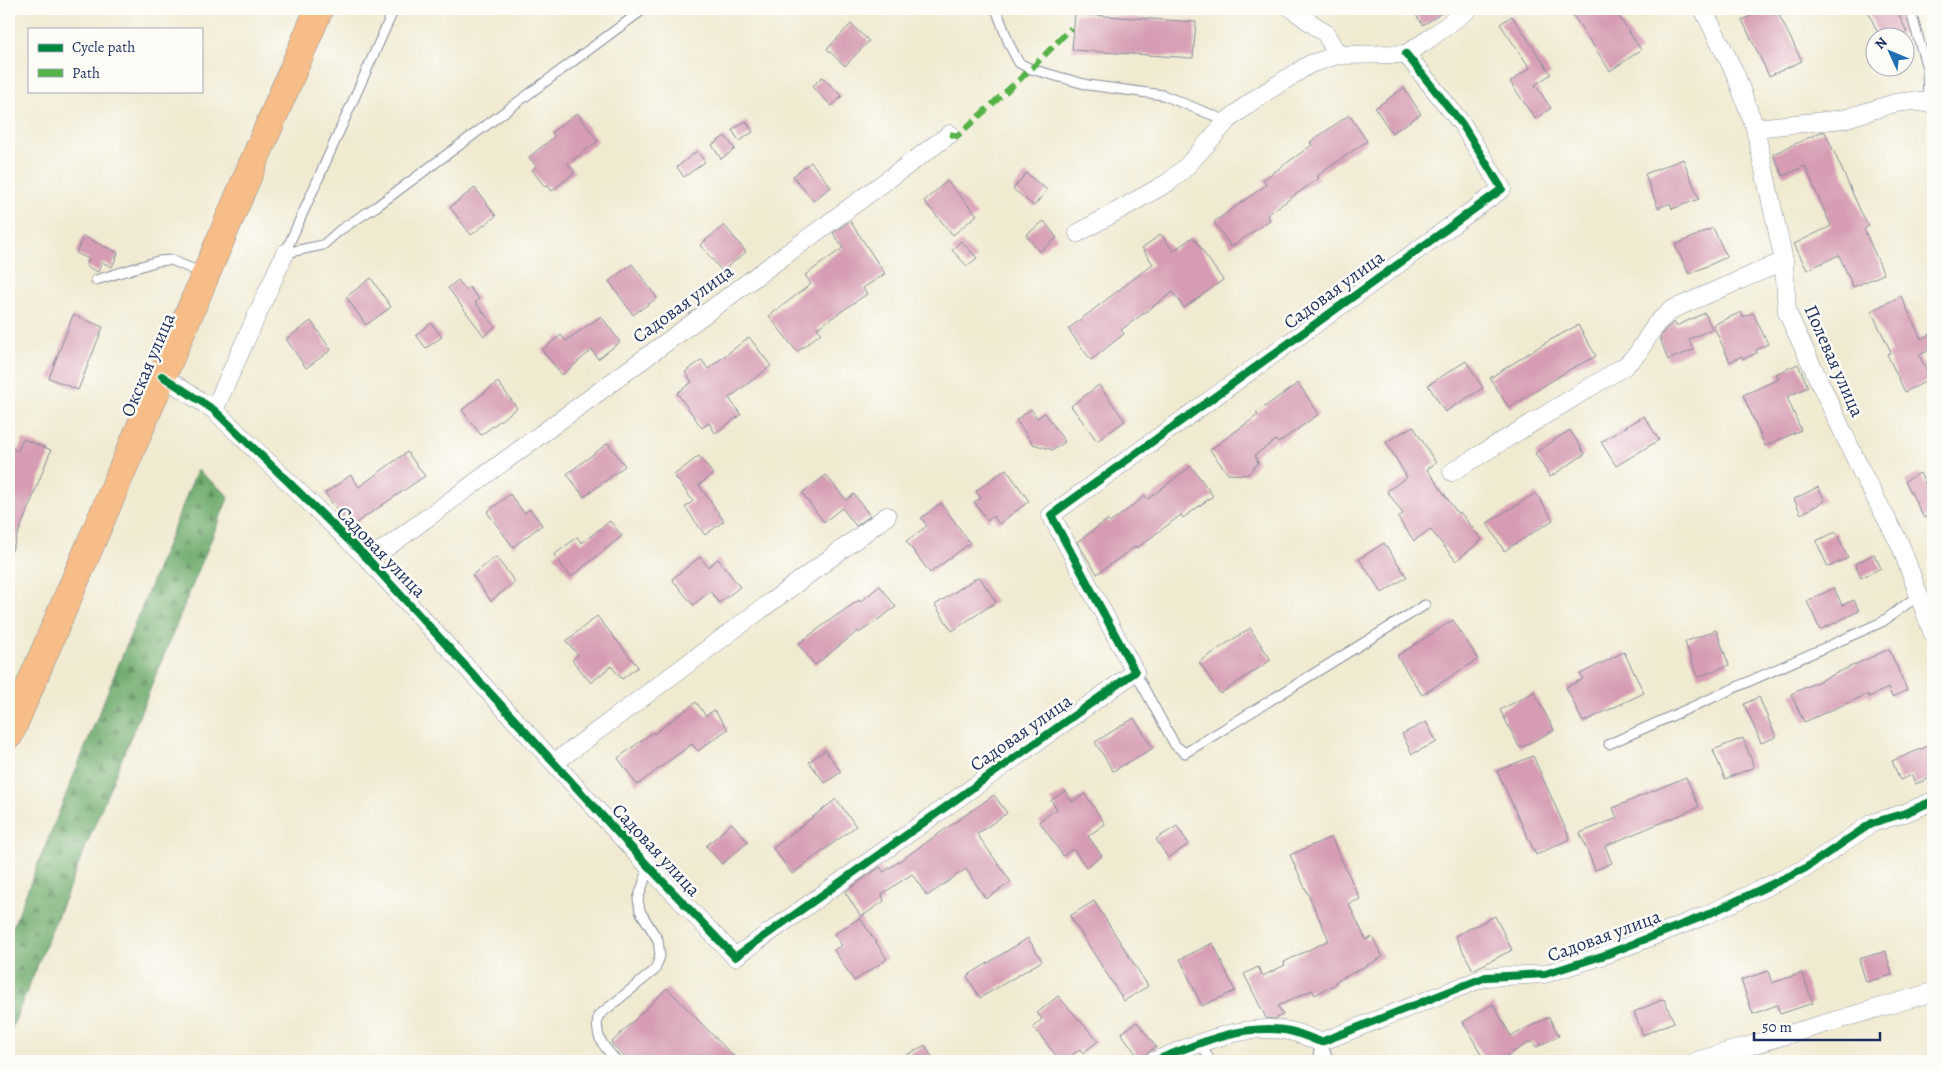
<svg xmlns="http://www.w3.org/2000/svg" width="1942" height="1070" font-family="Alegreya,serif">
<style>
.forest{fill:url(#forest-firs);stroke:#466e66}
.building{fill:#d69cb3}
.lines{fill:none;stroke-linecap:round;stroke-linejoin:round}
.lane-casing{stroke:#868c98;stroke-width:11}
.street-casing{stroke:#868c98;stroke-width:19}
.primary-casing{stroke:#868c98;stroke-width:29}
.lane{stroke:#fff;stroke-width:9}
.street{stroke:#fff;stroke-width:18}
.primary{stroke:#f7bd88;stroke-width:28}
.quiet{stroke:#55b248;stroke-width:6;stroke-dasharray:12 6;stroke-linecap:butt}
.cycleway-casing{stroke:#fdfcf7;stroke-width:11}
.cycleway{stroke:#00873e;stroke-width:8}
.labels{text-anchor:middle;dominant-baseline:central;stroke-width:5;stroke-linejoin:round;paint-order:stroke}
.street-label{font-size:19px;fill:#1b2f5e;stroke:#fdfcf7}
</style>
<defs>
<pattern id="forest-firs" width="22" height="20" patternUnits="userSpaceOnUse" patternTransform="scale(1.25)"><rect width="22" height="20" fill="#70ac6d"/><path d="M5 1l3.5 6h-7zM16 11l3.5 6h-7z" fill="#5b8c5d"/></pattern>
</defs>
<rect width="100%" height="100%" fill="#fdfcf7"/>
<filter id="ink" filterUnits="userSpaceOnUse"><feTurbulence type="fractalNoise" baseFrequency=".02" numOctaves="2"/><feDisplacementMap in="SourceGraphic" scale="10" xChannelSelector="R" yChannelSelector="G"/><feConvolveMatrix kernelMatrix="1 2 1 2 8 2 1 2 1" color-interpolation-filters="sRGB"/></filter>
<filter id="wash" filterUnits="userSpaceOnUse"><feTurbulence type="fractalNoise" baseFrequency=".0096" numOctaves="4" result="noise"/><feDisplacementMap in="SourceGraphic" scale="20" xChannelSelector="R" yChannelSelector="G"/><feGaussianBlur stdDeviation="1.12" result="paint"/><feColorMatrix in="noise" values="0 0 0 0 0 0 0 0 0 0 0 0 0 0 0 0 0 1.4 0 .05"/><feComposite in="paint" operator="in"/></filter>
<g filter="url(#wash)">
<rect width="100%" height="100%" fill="#f0ead1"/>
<!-- forest -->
<path class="forest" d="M197,470L229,496L9,1035V936Z"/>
<g id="blocks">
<!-- building -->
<path class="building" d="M1412,9H1448L1423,25Z
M1569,9H1614L1641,50L1610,71Z
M1765,9H1776L1802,61L1769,76L1742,20Z
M1867,9H1896L1907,32L1895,38H1880Z
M1075,14L1196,22L1193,58L1072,50Z
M1512,16L1551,74L1535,85L1551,108L1535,119L1510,82L1530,68L1500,24Z
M851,24L869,41L845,66L827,49Z
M822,77L842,96L832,106L812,87Z
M1404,88L1421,114L1392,133L1375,108Z
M577,113L598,141L568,164L575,172L552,191L547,185L545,187L532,170L536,166L529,157L555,136L552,132Z
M1349,115L1367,141L1317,176L1319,178L1267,215L1270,220L1231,247L1214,222L1266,185L1263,180L1312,145L1310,142Z
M746,121L753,132L739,141L732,130Z
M1821,132H1825L1861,212L1869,226L1864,229L1884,274L1853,287L1839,255L1807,270L1794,244L1831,226L1805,166L1783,176L1773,154Z
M725,136L735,149L721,159L712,145Z
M697,151L705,162L684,177L677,167Z
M1683,159L1699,199L1672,209L1670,203L1658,208L1645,174Z
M811,162L831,187L813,201L793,176Z
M1026,173L1047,190L1034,206L1013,189Z
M947,181L977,215L953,235L924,201Z
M475,188L496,216L471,235L450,207Z
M850,221L885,274L863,288L867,294L817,328L821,333L797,352L769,316L811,284L805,275L843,248L833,233Z
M1044,221L1057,238L1039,252L1026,235Z
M724,225L746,252L722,271L700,245Z
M1713,228L1727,257L1689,274L1675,245Z
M1161,234L1173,251L1193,237L1223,280L1184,308L1173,292L1121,330L1124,334L1091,360L1068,329L1153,264L1142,248Z
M83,236L118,253L112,267L102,262L98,272L86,266L89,259L76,253Z
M961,241L977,258L967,266L952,250Z
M632,264L657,298L633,315L609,281Z
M371,278L391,307L366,325L346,297Z
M458,280L466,290L469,287L479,299L475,302L495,327L484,336L448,288Z
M1901,296L1921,339L1933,333V349L1919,355L1931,379L1905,392L1887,354L1891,352L1871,311Z
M1741,312L1743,317L1753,313L1768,344L1756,350L1757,353L1743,359L1742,356L1730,362L1713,325Z
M1705,313L1712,329L1689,339L1693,350L1668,360L1660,338L1664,331L1673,323L1674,322L1676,326Z
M73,315L103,327L78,390L49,378Z
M601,316L620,342L598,359L592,350L562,375L542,350L561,335L566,341Z
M311,321L331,350L306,368L286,339Z
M431,323L442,337L426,348L416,335Z
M1578,325L1596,356L1569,370L1509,408L1490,378L1545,343Z
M749,337L771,366L729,398L741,415L715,433L709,423L702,428L677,393L692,382L685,372L702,360L708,369Z
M1466,361L1483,388L1445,412L1428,385Z
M1798,364L1808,387L1787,397L1801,430L1765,446L1743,395L1779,379L1776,374Z
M498,382L517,408L481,435L462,410Z
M1298,383L1319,414L1278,443L1276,440L1255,455L1258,463L1247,475L1228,474L1210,450L1258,415L1256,413Z
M1099,385L1125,421L1097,441L1071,406Z
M1031,409L1037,418L1045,413L1065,442L1053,450L1033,444L1016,420Z
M1644,416L1659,440L1616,466L1601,442Z
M1413,426L1436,463L1427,469L1458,514L1460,512L1482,540L1456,561L1430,529L1414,541L1398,518L1403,514L1387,491L1407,477L1386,442Z
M1570,430L1585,454L1550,477L1535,453Z
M23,439L51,450L10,555L9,447L18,451Z
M608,443L625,466L584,497L567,474Z
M407,452L425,476L350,527L325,493L351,475L359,487Z
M699,456L713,474L699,485L724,521L705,535L685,507L693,501L674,475Z
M1191,466L1213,496L1183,518L1181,515L1137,548L1136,546L1097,574L1077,542L1107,520L1110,523L1145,496L1148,499Z
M1006,469L1029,501L999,524L993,516L988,521L974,502L981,498L976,491Z
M1920,473L1933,500V513L1924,518L1905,481Z
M826,475L846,500L854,494L870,516L856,526L842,508L824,522L802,493Z
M1818,487L1825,501L1801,514L1794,499Z
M1536,493L1553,520L1504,551L1487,523Z
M510,494L524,513L530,509L542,525L513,547L487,512Z
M941,503L970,543L930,573L906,541L927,526L921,518Z
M610,521L622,536L571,577L554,555L577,537L582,543Z
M1836,532L1848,558L1828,567L1816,541Z
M1384,543L1407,577L1382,593L1359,559Z
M1874,554L1881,568L1861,578L1855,564Z
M496,557L515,582L491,601L472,575Z
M700,557L708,567L718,559L740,587L719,603L710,591L693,605L672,579Z
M979,576L996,602L952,631L935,605Z
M880,586L896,607L859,633L858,631L815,665L798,644L837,615L859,600L860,602Z
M1834,588L1842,605L1854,600L1859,611L1820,630L1807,601Z
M597,616L638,667L622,679L611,666L591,683L572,660L578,655L566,641Z
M1453,620L1478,659L1422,695L1397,656Z
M1250,628L1271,660L1220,694L1199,662Z
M1716,630L1729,665L1698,677L1685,642Z
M1889,649L1907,690L1892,697L1888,688L1869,697L1868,694L1804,722L1791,694Z
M1624,652L1644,693L1583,722L1566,687L1583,679L1580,674Z
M1534,692L1554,730L1520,748L1500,710Z
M1759,697L1776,737L1761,743L1744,704Z
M696,702L706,716L714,710L728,729L698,751L692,744L637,785L618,758L653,732L654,734Z
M1134,718L1153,748L1113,771L1095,742Z
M1426,722L1437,742L1412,754L1402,734Z
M1743,738L1754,767L1725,779L1713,750Z
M1933,744V777L1915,784L1912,775L1900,780L1892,761Z
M825,750L841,772L825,783L809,762Z
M1533,756L1570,839L1536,855L1497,771Z
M1686,777L1699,807L1605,846L1612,863L1595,870L1580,833L1617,818L1613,808Z
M1065,791L1072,802L1085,794L1105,824L1088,836L1102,856L1086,867L1073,849L1063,856L1039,821L1057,809L1051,800Z
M994,795L1007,813L977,834L1011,882L986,899L966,869L927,896L912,874L882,894L884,901L861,917L845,892L880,867L884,872Z
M836,799L856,826L792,874L773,848Z
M732,823L748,842L722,864L706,846Z
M1177,826L1189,844L1168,858L1156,839Z
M1331,837L1360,899L1349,904L1366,940L1372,937L1383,957L1335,982L1336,984L1315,995L1312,990L1278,1006L1283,1015L1275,1019L1266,1018L1244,974L1258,967L1263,976L1285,965L1284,962L1329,940L1290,855Z
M1094,901L1148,986L1124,1001L1070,916Z
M1495,916L1512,950L1473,970L1455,936Z
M860,918L887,959L854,981L834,950L842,945L834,934Z
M1028,938L1042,961L980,998L967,976Z
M1213,943L1235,991L1202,1006L1180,959Z
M1886,951L1892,975L1866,982L1859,959Z
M1768,971L1772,983L1802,973L1813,1003L1780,1014L1777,1005L1753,1014L1741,980Z
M667,988L738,1061H628L611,1043Z
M1058,996L1098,1041L1083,1053L1080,1049L1065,1061H1061L1033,1027L1042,1019L1037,1013Z
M1664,999L1674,1022L1643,1035L1634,1012Z
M1493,1004L1511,1036L1549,1017L1559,1036L1536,1047L1532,1041L1497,1061H1485L1463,1022Z
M1137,1022L1156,1047L1140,1059L1121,1033Z
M925,1045L934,1061H896Z"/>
</g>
</g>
<g filter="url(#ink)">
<use href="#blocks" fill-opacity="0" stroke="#868c98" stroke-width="1"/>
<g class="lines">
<defs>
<path id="lane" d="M996,9L1010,46L1019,63L1031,69L1088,85L1163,95L1227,121
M1910,9L1927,68L1928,102
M285,253L323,245L340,230L377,206L644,9
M285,253L394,9
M96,280L158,261L171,260L202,273
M1135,672L1175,745L1185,753L1425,605
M1609,744L1882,622L1919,595
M1201,1042L1210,1061
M1321,1042L1329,1061
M617,1061C603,1046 595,1038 598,1016L655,970L660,956L658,940L640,911L638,899L649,867
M1317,1061L1321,1042"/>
<path id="street" d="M1292,9L1325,33L1338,55
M1703,9L1735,73L1755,128L1784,261L1787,312L1862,473L1900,544L1933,634
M1755,128L1844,119L1895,103L1913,101L1933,104
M1078,233L1169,182L1187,166L1227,121L1255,99L1310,64L1338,55L1406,54L1429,39L1469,9
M162,376L214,410L366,557L649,867L735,957L1135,672L1051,515L1502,189L1462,124L1406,54
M214,410L285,253
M1452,472L1625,366L1637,354L1656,324L1671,310L1784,261
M366,557L386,548L950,134
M554,763L887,516
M1154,1061C1195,1045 1239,1024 1284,1030C1296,1031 1309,1038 1321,1042L1486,977L1545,974L1605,955L1704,916L1804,869L1872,823L1905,813L1933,801
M1697,1061L1933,992"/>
<path id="primary" d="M9,735L319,9"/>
</defs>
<!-- lane casing -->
<use href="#lane" class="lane-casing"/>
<!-- street casing -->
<use href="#street" class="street-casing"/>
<!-- primary casing -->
<use href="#primary" class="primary-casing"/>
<!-- lane -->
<use href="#lane" class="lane"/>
<!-- street -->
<use href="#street" class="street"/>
<!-- primary -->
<use href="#primary" class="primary"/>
<!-- quiet -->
<path class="quiet" d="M950,134L957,136L1031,69L1071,28"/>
<defs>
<path id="cycleway" d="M162,376L214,410L366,557L649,867L735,957L1135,672L1051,515L1502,189L1462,124L1406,54
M1154,1061C1195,1045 1239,1024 1284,1030C1296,1031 1309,1038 1321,1042L1486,977L1545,974L1605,955L1704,916L1804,869L1872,823L1905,813L1933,801"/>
</defs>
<!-- cycleway casing -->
<use href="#cycleway" class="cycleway-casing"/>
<!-- cycleway -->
<use href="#cycleway" class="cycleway"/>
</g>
</g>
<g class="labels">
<!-- street labels -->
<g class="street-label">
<text transform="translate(1334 290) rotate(-36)">Садовая улица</text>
<text transform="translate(683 304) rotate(-36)">Садовая улица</text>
<text transform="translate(1834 361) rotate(66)">Полевая улица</text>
<text transform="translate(148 365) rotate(-67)">Окская улица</text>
<text transform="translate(381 552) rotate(46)">Садовая улица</text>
<text transform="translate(1021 733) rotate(-35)">Садовая улица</text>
<text transform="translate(656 850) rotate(47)">Садовая улица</text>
<text transform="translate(1604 936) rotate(-20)">Садовая улица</text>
</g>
</g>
<!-- margin -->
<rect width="1942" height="1070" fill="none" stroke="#fdfcf7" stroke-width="30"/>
<!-- legend -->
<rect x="28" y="28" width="175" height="65" fill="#fdfcf7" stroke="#a3aaba"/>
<rect x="38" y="44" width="25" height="8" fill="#00873e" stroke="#a3aaba"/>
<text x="72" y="52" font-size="15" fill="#1b2f5e">Cycle path</text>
<rect x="38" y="69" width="25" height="8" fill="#55b248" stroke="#a3aaba"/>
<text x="72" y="78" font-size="15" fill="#1b2f5e">Path</text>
<!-- north arrow -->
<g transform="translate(1890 52) rotate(314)"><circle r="24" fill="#fdfcf7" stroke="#a3aaba"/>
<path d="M0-4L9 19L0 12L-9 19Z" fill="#1f6fb2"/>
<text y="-8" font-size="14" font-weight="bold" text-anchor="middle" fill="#1b2f5e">N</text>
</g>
<!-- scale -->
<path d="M1754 1032v8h126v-8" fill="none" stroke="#1b2f5e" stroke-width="2.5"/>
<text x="1762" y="1032" font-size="15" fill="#1b2f5e" stroke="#fdfcf7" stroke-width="4" paint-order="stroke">50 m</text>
</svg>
